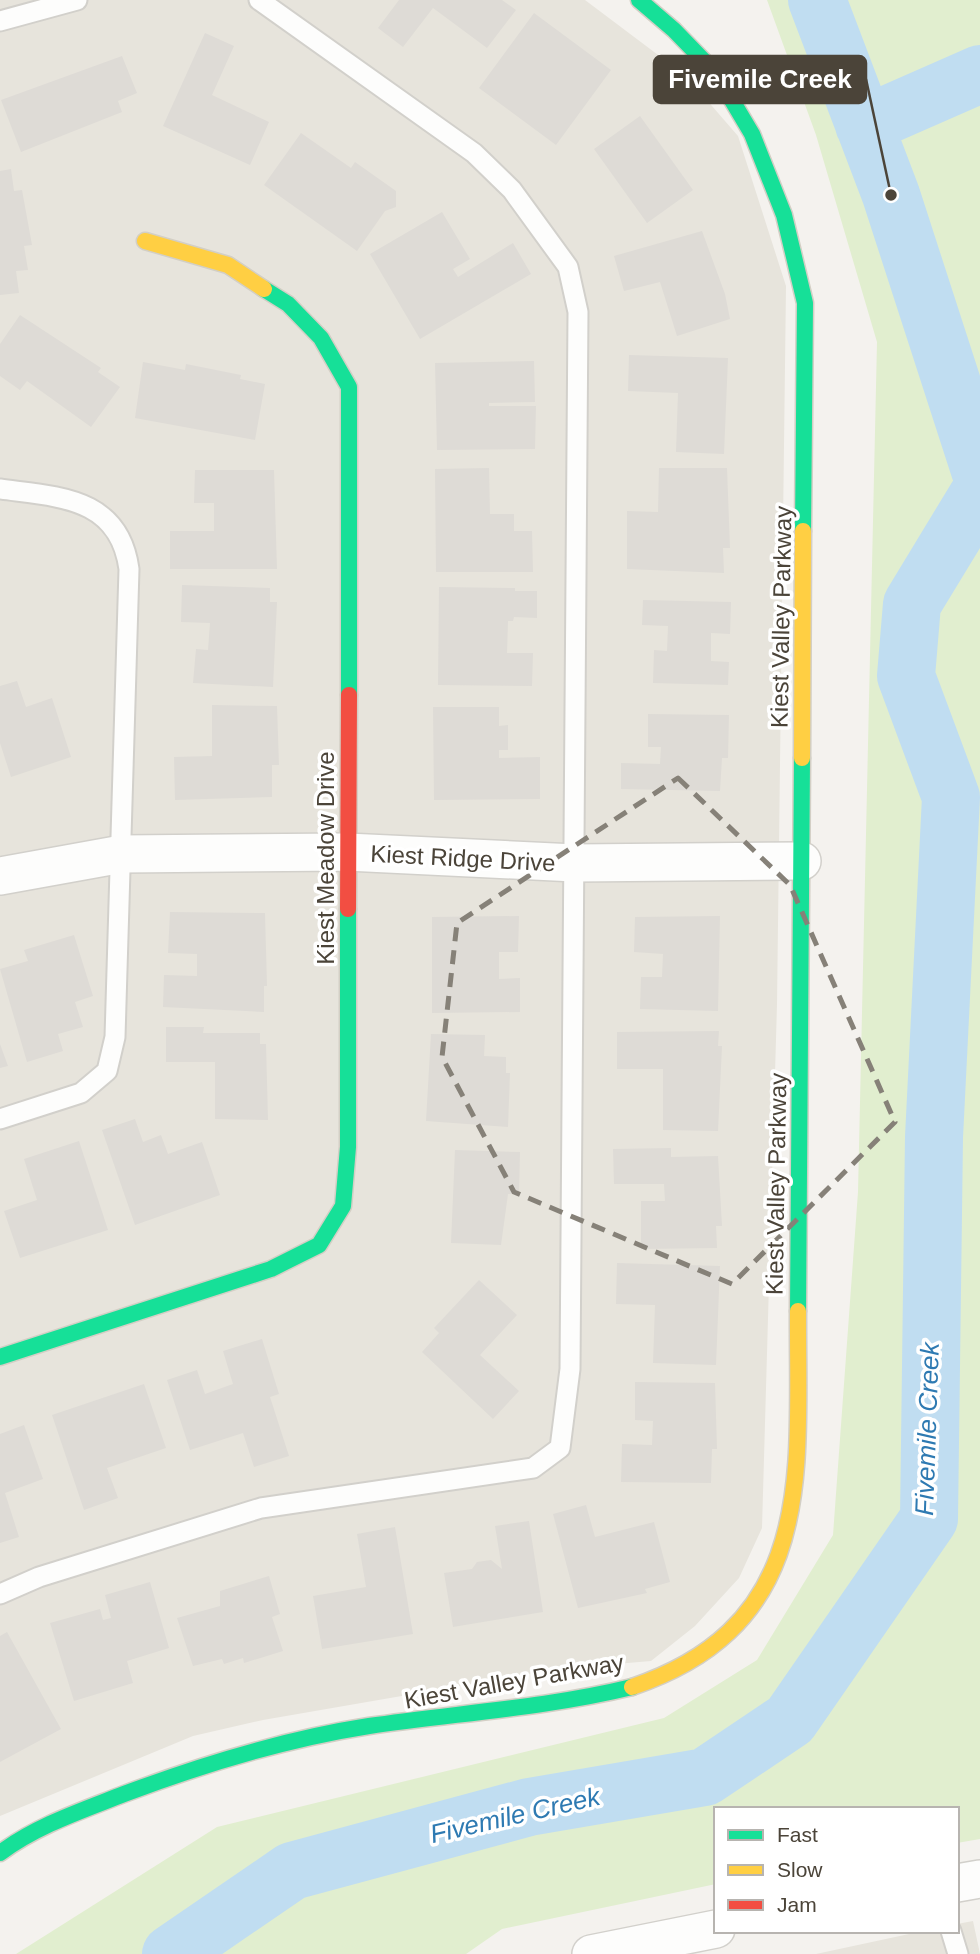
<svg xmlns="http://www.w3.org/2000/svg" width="980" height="1954" font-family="Helvetica,sans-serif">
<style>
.residential{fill:#e7e4dc}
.green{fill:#e1eecf}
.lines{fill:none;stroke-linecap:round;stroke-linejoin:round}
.river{stroke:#c0ddf1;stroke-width:58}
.building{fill:#dedbd6}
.lane-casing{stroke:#d2d0cb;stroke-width:23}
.street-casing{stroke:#d2d0cb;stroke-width:40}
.fast-casing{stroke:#d3cfc5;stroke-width:19}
.slow-casing{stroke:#d3cfc5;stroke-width:19}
.jam-casing{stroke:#d3cfc5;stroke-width:19}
.lane{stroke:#fdfdfc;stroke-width:19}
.street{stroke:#fdfdfc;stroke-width:37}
.fast{stroke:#16e098;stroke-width:16}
.slow{stroke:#ffcf43;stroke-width:16}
.jam{stroke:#f24e42;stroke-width:16}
.marked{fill:none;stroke:#868178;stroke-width:5;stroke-dasharray:14 9;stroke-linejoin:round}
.labels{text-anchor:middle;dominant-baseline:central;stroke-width:7;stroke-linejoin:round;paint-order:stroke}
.street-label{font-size:24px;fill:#4b4439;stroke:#fff}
.water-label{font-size:26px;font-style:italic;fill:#2e7ab2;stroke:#fff}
.leader{fill:none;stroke:#4b4439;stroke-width:2.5}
.callout-dot{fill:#4b4439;stroke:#fff;stroke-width:2.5}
.callout{fill:#4b4439;stroke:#4b4439;stroke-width:2.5}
.callout-label{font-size:26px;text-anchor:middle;font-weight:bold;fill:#fff}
</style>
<rect width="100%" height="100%" fill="#f4f2ee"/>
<!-- residential -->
<path class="residential" d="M0,0H585L686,76L738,136L786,286L777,1004L762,1528L739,1578L695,1626L651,1661L557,1669L263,1720L193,1736L0,1816Z
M973,1921L980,1954H816L923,1931H957V1924Z"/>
<!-- green -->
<path class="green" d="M767,0H980V1839L957,1843V1809H716V1884L502,1929L466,1954H16L217,1827L664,1718L757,1660L833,1535L858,1192L877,342L816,135Z"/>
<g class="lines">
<!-- river -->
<path class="river" d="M817,0L891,195L980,470
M864,125L980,74
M171,1954L292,1871L529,1807L705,1777L790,1720L929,1519L934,1137L951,797L906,676L912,604L980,492"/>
</g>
<!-- building -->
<path class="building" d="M399,0H502L516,10L487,48L433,8L403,47L378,28Z
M534,13L611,70L556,145L479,88Z
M205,33L234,46L212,95L269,122L250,165L163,126Z
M122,56L137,93L118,101L122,112L21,152L1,100Z
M640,116L693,190L647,223L594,149Z
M301,133L351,168L355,162L396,191V207L385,211L357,251L264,185Z
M11,169L14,191L22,190L32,245L24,246L28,270L16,271L19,293L0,295V171Z
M442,212L470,259L453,269L458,277L513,243L531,274L420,339L370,254Z
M702,231L725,294L730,319L677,336L660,282L624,291L614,256Z
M20,315L101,368L98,372L120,387L91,427L27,381L20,390L0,376V344Z
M629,355L728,358L724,454L676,452L678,393L628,391Z
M534,361L535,402L489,403V406H536L535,449L437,450L435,363Z
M143,362L185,370L186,364L241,375L240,379L265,384L255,440L135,418Z
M489,468L490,514H514V531H532L533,572H436L435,469Z
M659,468H727L730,548H723L724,573L627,569V511L658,512Z
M195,470H274L277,569H170V531H214V503H194Z
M182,585L270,588V602H277L273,687L193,683L196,649L208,650L210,623L181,622Z
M439,587L515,588V591H537V618L514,617L513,621H508L507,653H533L532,686L438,685Z
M643,600L731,602L730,634L711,633V661L729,662L728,685L653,683L654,650L667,651L668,626L642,625Z
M17,681L26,707L52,698L71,757L11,777L0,743V686Z
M212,705L277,706L279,765H272V797L175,800L174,757L212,756Z
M433,707H499V726L508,725V750H499V758L540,757V799L434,800Z
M648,714L729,715L728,758H722L720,791L621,789V763L660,764L661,747H648Z
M170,912L265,913L267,986H264V1012L163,1007L164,975L197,976V954L168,953Z
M519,916L518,952H499V979L520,978V1012L432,1013V917Z
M720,916L718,1011L640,1009L641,977H662L663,954L634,952L635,917Z
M74,935L93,996L75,1002L83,1027L58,1034L63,1051L27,1062L0,969L28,961L24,950Z
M166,1027H204L203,1033H260V1044H266L268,1120L215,1119V1062H166Z
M719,1031L718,1046H722L718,1131L663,1130V1069H617V1032Z
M431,1034L485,1035L484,1056L506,1057V1073H510L508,1127L426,1121Z
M0,1044L8,1066L0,1068Z
M135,1119L143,1142L161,1135L168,1154L202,1142L220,1195L135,1225L102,1130Z
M79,1141L108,1230L20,1258L4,1211L37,1200L24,1159Z
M671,1148V1157L718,1156L722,1226H716L717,1248L641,1249V1201H665L664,1184H614L613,1149Z
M455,1150L520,1152L519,1194H508L501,1245L451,1243Z
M617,1263L720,1266L716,1365L653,1363L655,1305L616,1304Z
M479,1280L517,1315L480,1355L519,1391L493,1419L422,1352L439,1333L434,1328Z
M262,1339L279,1394L270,1397L289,1456L254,1467L243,1433L190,1450L167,1380L197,1370L205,1394L233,1384L223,1351Z
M635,1382L715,1383L717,1449H712L711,1483L621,1482L622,1444L652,1445L653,1421L635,1420Z
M144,1384L166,1448L107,1468L118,1498L84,1510L52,1415Z
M24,1425L43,1479L5,1493L19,1537L0,1543V1434Z
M586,1505L595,1537L654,1522L670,1582L645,1589L647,1593L578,1608L553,1514Z
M529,1521L543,1612L453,1627L444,1573L472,1569L477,1562L491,1560L502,1569L495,1526Z
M395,1527L413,1634L322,1649L313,1596L366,1587L357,1534Z
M269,1576L280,1614L272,1617L283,1651L244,1663L243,1658L224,1664L222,1659L193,1666L177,1618L220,1606V1591Z
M150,1582L169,1648L127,1661L133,1683L74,1701L50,1623L100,1609L103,1620L111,1618L105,1595Z
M7,1632L61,1729L0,1762V1636Z"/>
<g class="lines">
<defs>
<path id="lane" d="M0,21L77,0
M0,489C59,497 119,497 129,569L115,1037L107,1071L81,1093L0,1119
M0,1594L39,1577L261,1508L533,1468L560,1448L570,1369L578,312L568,267L512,190L474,153L259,0
M951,1931L958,1954"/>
<path id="street" d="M0,876L122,854L347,852L575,863L802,861
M957,1883L980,1879
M591,1954L716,1929"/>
<path id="fast" d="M639,0L674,30L705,62L730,97L752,134L784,215L805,303L803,531
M264,289L288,304L321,338L349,387V695
M798,1311L802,758
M0,1357L271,1269L319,1245L343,1206L348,1147V909
M0,1853C38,1825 81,1811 124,1794C204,1764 285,1739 369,1726C457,1713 546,1708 632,1687"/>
<path id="slow" d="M145,241L228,265L264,289
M802,758L803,531
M632,1687C819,1624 797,1471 798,1311"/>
<path id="jam" d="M348,909L349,695"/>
</defs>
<!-- lane casing -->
<use href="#lane" class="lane-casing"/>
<!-- street casing -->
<use href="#street" class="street-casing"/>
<!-- fast casing -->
<use href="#fast" class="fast-casing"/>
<!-- slow casing -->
<use href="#slow" class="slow-casing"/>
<!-- jam casing -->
<use href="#jam" class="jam-casing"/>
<!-- lane -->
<use href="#lane" class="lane"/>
<!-- street -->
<use href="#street" class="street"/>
<!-- fast -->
<use href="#fast" class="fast"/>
<!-- slow -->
<use href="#slow" class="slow"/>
<!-- jam -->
<use href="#jam" class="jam"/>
</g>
<!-- marked area -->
<path class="marked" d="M678,778L790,885L895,1122L732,1284L514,1192L442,1057L457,923Z"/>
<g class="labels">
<!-- street labels -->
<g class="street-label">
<text transform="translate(781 617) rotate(-89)">Kiest Valley Parkway</text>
<text transform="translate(325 858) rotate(-90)">Kiest Meadow Drive</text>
<text transform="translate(463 858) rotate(3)">Kiest Ridge Drive</text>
<text transform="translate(776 1184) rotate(-89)">Kiest Valley Parkway</text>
<text transform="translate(514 1681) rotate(-10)">Kiest Valley Parkway</text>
</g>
<!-- water labels -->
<g class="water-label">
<text transform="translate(927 1429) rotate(-88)">Fivemile Creek</text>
<text transform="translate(515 1815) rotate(-13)">Fivemile Creek</text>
</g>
</g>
<!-- callouts -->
<path class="leader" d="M891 195L866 79"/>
<circle class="callout-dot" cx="891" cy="195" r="7"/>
<rect class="callout" x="654" y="56" width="212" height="47" rx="7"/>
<g class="callout-label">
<text x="760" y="88">Fivemile Creek</text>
</g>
<!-- legend -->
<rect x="714" y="1807" width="245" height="126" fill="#ffffff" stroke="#b7b4b0" stroke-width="2"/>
<rect x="728" y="1830" width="35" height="10" fill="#16e098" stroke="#b7b4b0" stroke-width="2"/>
<text x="777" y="1842" font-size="21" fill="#4b4439">Fast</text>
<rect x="728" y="1865" width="35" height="10" fill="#ffcf43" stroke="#b7b4b0" stroke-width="2"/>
<text x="777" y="1877" font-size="21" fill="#4b4439">Slow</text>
<rect x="728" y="1900" width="35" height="10" fill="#f24e42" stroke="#b7b4b0" stroke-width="2"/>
<text x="777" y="1912" font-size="21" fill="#4b4439">Jam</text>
</svg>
